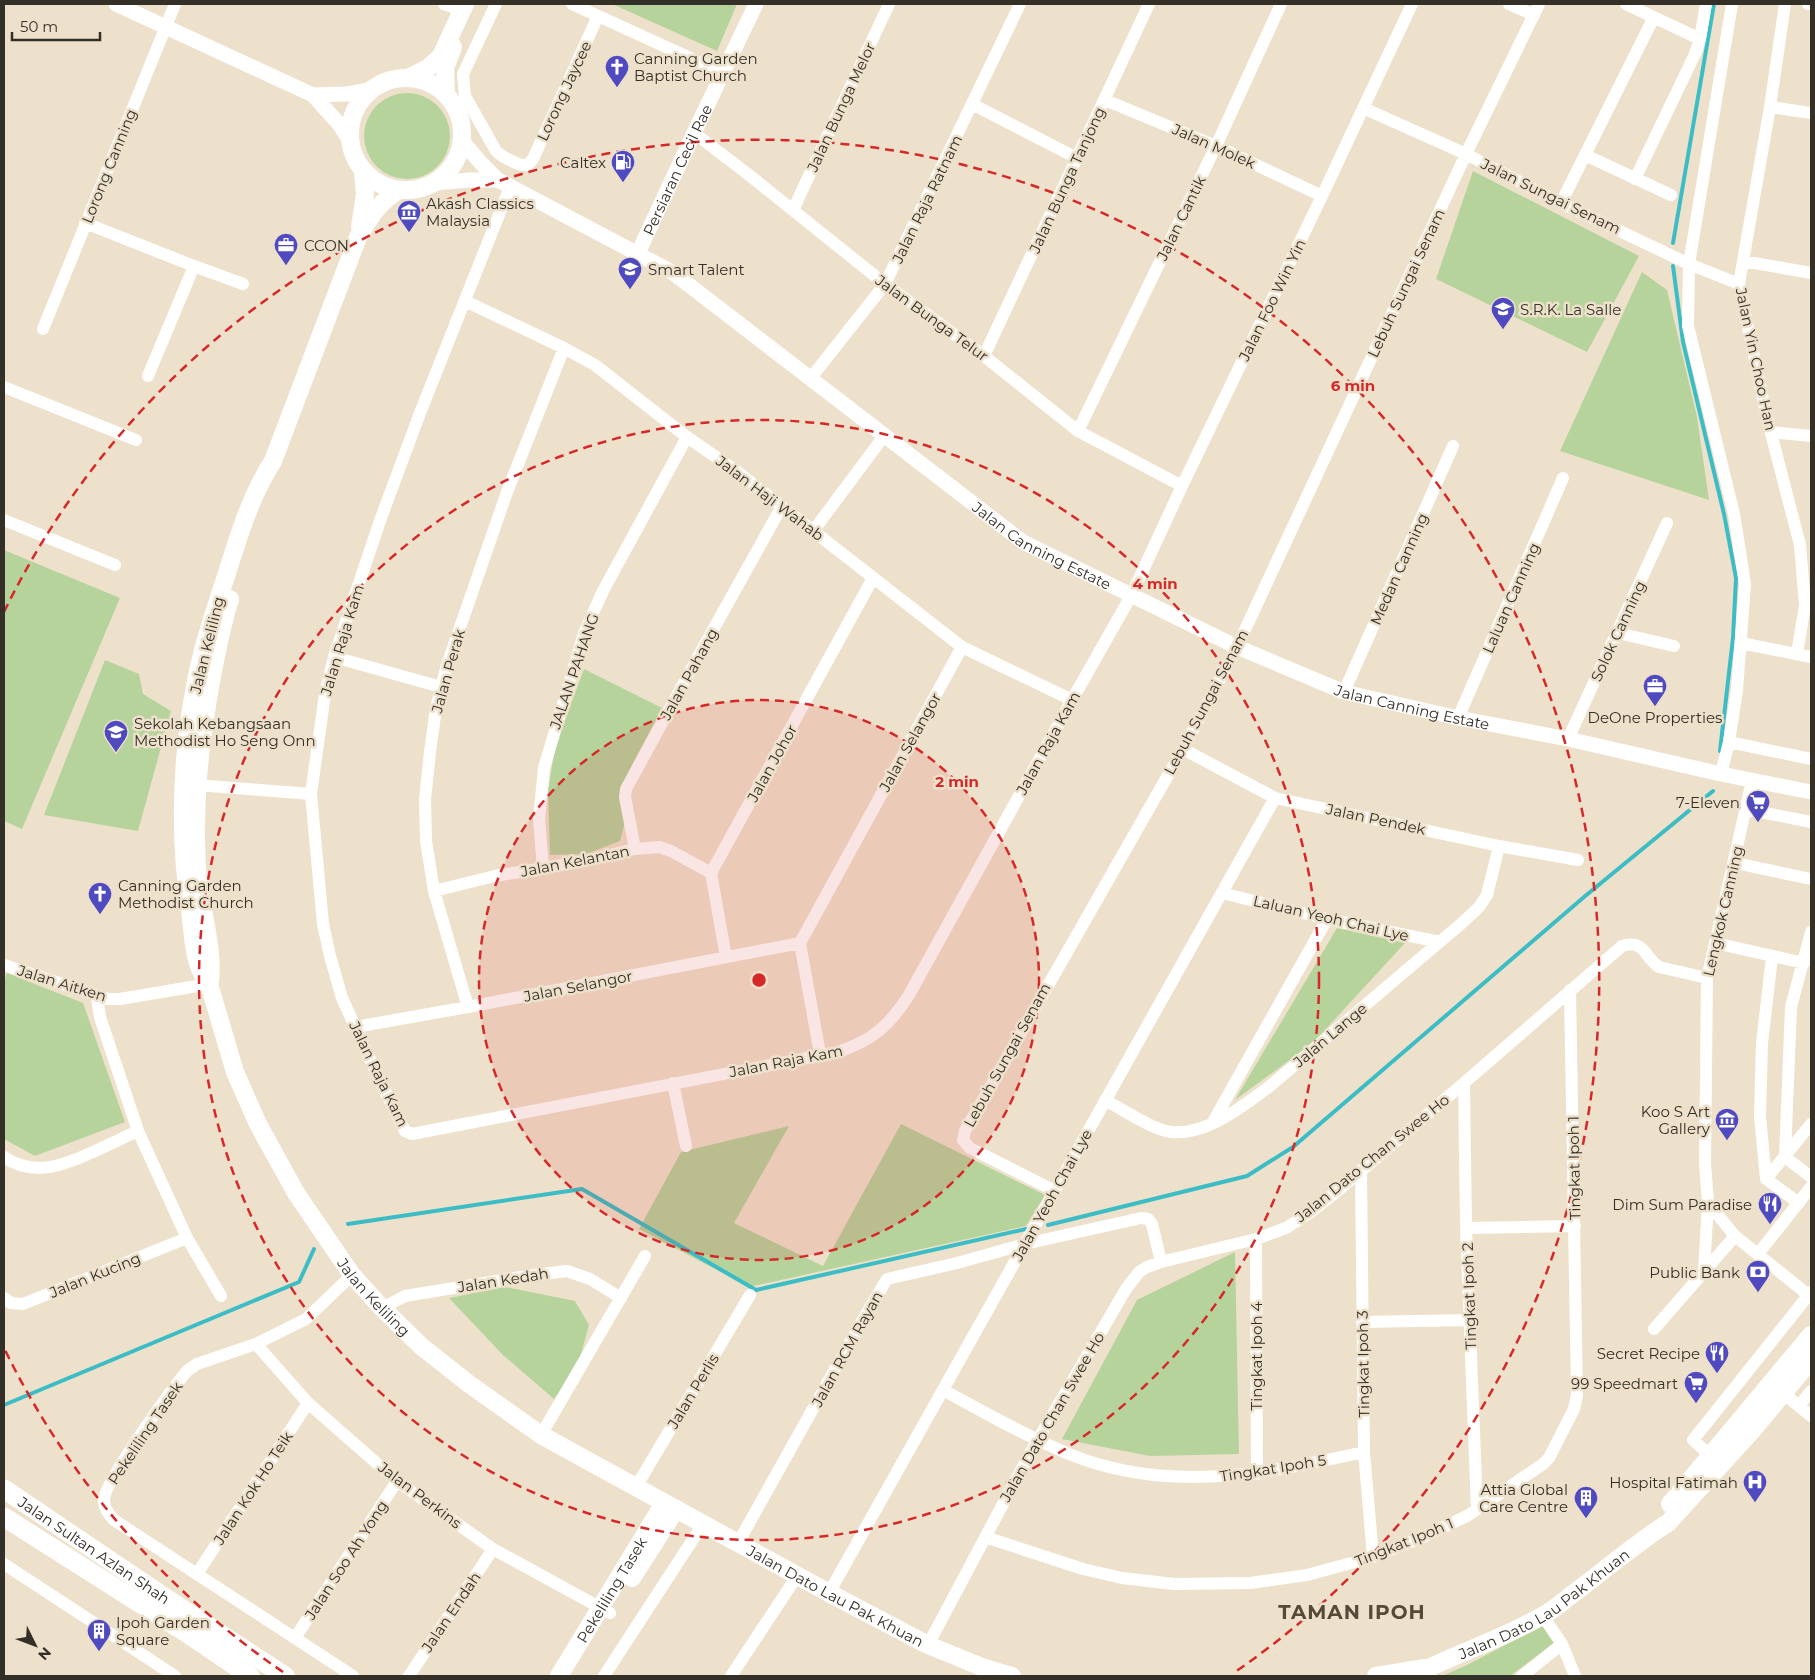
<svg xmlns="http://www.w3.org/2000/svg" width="1815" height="1680" font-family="Montserrat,sans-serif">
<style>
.green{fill:#b7d39c}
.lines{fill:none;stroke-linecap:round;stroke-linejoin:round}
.stream{stroke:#3cbdc6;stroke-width:4}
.minor{stroke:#fff;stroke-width:12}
.tertiary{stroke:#fff;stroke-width:15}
.secondary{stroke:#fff;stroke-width:18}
.primary{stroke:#fff;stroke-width:19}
.ring{fill:none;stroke:#d62828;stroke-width:2.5;stroke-dasharray:9 6}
.labels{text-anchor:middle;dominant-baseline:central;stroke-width:5;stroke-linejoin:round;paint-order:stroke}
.poi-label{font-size:15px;fill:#342f27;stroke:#eee1cb;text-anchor:end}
.street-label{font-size:15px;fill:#342f27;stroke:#eee1cb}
.district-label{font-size:20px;font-weight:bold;letter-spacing:1px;fill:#554a38;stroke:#eee1cb}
.centre{fill:#d62828;stroke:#eee1cb;stroke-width:2.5}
.ring-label{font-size:15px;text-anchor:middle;font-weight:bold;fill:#d62828;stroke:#eee1cb;stroke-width:5;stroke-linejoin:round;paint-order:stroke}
</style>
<rect width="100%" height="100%" fill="#eee1cb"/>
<!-- green -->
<path class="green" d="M612,4H737L717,51Z
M364 136a43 43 0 1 1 86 0a43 43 0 1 1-86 0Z
M1473,171L1639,256L1587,352L1436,279Z
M1642,272L1667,290L1697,417L1709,500L1560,451Z
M4,550L120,598L22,829L4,821Z
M105,660L139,674L143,694L171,711L138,831L44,815Z
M584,669L662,708L632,765L620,797L625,822L620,841L586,854L550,855L548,791L555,747Z
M1337,928L1405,943L1313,1043L1235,1100Z
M7,973L83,1003L125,1122L35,1156L4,1139V981Z
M901,1124L1045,1195L1026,1226L749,1287L639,1229L681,1152L789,1126L734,1223L823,1266Z
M1235,1252L1239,1454L1150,1456L1062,1439L1137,1300Z
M505,1287L575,1301L589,1325L577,1369L554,1399L503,1355L449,1298Z
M1542,1626L1554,1643L1510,1676H1442L1467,1665Z"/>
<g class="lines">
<!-- stream -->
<path class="stream" d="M1673,243L1714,4
M1673,266L1683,342L1724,514L1736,578L1733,638L1720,751
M348,1224L582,1189L756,1290L1026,1229
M1048,1225L1247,1176L1293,1147L1584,897L1713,791
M4,1405L299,1282L314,1249"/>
<!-- minor -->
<path class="minor" d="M444,4L462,10
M496,4L463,74L465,96L496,151C501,156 520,167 527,165C529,164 531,161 533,159L598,16
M572,4L723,73
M1509,4L1534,15
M1626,4L1700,39
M1785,4L1770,107L1739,284L1766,414L1800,545L1805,605L1797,654
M1808,4H1811
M1105,100L1216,146L1322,196
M972,104L1077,158
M1770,107L1811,113
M1363,108L1466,154L1561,203L1689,264L1739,284
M694,133L744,171L885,284L984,356L1078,431L1182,486
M1585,155L1671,195
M1635,179L1695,54L1700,39L1706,4
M510,187L420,413L381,518L334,657L325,694L311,794L323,924L330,956L342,998L379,1079L405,1131L412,1134L838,1052C873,1040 889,1026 909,995L1072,700L1131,596L1182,486L1322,196L1412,4
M1561,203L1654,17
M793,210L889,4
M85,223L194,266L243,284
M1743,261L1811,273
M465,301L564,348L595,365L687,437L739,473L962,647L1072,700
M43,329L175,4
M984,356L1149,4
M148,376L194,266
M810,379L885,284L1020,4
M4,387L136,440
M1078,431L1216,146L1281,4
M1771,432L1811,436
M4,520L115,565
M814,530L884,436
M1618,633L1674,646
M1741,643L1811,657
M334,657L441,687
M1344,692L1453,446
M1458,718L1563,478
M1568,739L1667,523
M1729,742L1811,759
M1183,749L1275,798L1499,846L1578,860
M1721,774L1729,742L1737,690L1745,584L1734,514L1688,326L1689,264L1732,4
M1752,781L1707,978L1705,1164L1708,1203L1735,1236L1811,1297
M197,785L311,794
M1745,809L1811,822
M635,849L625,797L626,789L704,646L782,506
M1735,863L1811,879
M543,868L539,819L544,768L584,633L603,591L687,437
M434,891L495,876L585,861L635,849L659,847L671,851L711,873
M1222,893L1327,919L1440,942
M1715,943L1804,963
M726,957L711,873L873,578
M1772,957L1762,1043L1760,1116L1766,1179L1799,1203
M4,965L108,999H120L209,984
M97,997L100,1017L138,1131L187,1238L221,1296
M468,1007L434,891L426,841L425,800L430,752L436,708L447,665L507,492L564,348
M355,1027L468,1007L800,943
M820,1054L800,943L962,647
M673,1083L686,1146
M1464,1083L1466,1228L1477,1509
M1105,1100C1122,1109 1153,1130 1171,1132C1206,1136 1245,1105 1270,1086L1462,923L1479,907L1487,895L1499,846
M1213,1122L1327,919
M4,1157C14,1164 28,1168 40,1168C67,1168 112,1142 138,1131
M1785,1157L1791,1007L1811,932
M1785,1157L1811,1177
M1361,1170L1364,1452L1373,1557
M1766,1179L1811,1124
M1055,1191L970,1148L963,1140L965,1131L1183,749L1237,647L1466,154L1539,4
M1466,1228L1575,1226
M1256,1239L1257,1474
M1758,1254L1811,1187
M1704,1271L1708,1203
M352,1275L306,1319L256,1344L197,1364L187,1371C172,1389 104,1482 104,1500C104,1509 109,1514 114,1520L353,1676
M4,1298L11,1303L23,1304L187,1238
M382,1308L405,1296L527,1276L567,1271L590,1279L621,1298
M1362,1322L1470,1320
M1654,1329L1735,1236
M256,1344L308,1403L397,1481L493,1549L610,1613
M943,1390C984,1412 1025,1436 1069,1454C1167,1494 1264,1474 1364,1452
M1776,1391L1783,1393L1811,1416
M1799,1406L1811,1391
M541,1435L645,1256
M1711,1456L1693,1440L1811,1292
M636,1487L750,1295
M985,1537L1083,1569L1122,1578L1174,1584L1250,1583L1307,1575L1373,1557L1423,1537L1467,1516L1543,1464L1549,1458L1574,1409L1577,1395L1570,990
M738,1543L862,1321L887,1279L957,1263L1025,1244L1141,1218L1148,1219L1152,1224L1161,1262
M4,1564L175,1676
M197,1574L308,1403
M829,1593L1275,798
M1543,1616L1562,1644L1575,1676
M295,1638L397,1481
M928,1645L1029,1455L1126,1289L1139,1272L1147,1267L1161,1262L1256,1239L1286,1228L1308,1214L1340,1189L1464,1083L1622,946C1645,939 1644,957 1659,967L1707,978
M409,1676L493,1549
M604,1676L703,1524
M731,1676L797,1576
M1522,1676L1562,1644"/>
<!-- tertiary -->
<g class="tertiary">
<path d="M116,4L313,95L339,124L350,141"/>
<path d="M313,95L347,94L372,89"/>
<path d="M461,140L481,163L498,180"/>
<path id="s1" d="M434,183L470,180H498L672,272L1023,542L1237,647L1344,692L1458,718L1568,739L1721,774L1811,792"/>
<path id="s2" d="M638,253L694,133L756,4"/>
</g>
<!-- secondary -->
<g class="secondary">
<path d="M408,78L428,68L441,56L465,4"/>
<circle cx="406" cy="134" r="56"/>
<path d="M446,95L445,68L453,47"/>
<path id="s3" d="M399,190C377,204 371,216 358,237L273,461C251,495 239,535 227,573C215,610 202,647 195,686C181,760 179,837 190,912C193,931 193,954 201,971C203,976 206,980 209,984L235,1072L258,1124L296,1193L352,1275L382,1308L421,1346L469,1384L541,1435L829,1593L928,1645L982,1667L1012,1676"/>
<path d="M360,227L365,194L363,171"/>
<path d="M210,981C214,946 199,904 197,868C193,801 200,742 212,676C217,650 222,624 230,599"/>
<path d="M1670,1504L1811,1335"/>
<path d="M632,1578L676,1509"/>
<path id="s4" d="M559,1676L664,1503"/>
<path d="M1376,1676L1425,1668"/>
<path id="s5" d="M1413,1676C1455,1653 1501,1640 1542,1616C1552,1611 1561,1603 1570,1596C1603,1572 1634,1544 1668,1523L1750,1433L1811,1360"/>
</g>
<!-- primary -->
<g class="primary">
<path id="s6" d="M4,1489L170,1601L285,1676"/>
<path d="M4,1517L185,1632L250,1676"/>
</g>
</g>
<!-- distance rings -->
<circle cx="759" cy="980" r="280" fill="#d62828" fill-opacity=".12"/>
<g class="ring">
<circle cx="759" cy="980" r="280"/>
<circle cx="759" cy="980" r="560"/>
<path d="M283 1672A840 840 0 0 1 4 1348M4 612A840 840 0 1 1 1235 1672"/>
</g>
<!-- icons -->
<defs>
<symbol id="church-pin" viewBox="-11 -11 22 30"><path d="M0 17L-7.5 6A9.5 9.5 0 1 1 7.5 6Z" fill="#504ac1" stroke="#eee1cb"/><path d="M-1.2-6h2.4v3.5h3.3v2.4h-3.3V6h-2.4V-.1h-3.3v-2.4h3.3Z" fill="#fff"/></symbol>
<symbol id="fuel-pin" viewBox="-11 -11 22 30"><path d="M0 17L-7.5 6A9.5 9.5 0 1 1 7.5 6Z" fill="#504ac1" stroke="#eee1cb"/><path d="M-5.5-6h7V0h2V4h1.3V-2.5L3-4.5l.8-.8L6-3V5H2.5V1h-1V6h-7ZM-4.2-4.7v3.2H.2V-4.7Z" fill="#fff"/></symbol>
<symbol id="museum-pin" viewBox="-11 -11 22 30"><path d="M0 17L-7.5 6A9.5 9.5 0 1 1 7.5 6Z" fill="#504ac1" stroke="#eee1cb"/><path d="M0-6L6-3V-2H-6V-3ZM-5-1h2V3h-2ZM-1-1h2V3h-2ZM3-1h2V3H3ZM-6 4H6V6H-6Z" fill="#fff"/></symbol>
<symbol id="office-pin" viewBox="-11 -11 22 30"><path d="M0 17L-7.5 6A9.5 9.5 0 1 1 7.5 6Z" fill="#504ac1" stroke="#eee1cb"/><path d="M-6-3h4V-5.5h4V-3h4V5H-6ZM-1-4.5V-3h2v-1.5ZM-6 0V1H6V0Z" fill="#fff"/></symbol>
<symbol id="school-pin" viewBox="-11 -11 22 30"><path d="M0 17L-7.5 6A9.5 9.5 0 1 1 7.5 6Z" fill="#504ac1" stroke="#eee1cb"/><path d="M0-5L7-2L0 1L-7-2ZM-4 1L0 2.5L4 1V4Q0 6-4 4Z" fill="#fff"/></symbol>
<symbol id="supermarket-pin" viewBox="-11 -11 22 30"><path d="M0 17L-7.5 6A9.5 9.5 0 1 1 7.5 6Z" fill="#504ac1" stroke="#eee1cb"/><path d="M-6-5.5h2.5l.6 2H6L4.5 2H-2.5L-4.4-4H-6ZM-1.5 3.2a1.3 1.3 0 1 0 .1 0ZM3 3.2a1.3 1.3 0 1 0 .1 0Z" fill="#fff"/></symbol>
<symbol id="restaurant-pin" viewBox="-11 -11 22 30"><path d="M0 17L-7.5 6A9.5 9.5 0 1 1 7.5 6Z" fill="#504ac1" stroke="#eee1cb"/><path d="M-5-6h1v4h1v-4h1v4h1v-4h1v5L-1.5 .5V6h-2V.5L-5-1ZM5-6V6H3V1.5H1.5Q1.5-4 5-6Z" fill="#fff"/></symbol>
<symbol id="bank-pin" viewBox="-11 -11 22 30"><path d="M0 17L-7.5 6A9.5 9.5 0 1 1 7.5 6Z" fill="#504ac1" stroke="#eee1cb"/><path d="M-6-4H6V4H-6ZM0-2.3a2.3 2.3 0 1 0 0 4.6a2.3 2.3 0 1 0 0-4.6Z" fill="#fff"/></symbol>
<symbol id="hospital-pin" viewBox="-11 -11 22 30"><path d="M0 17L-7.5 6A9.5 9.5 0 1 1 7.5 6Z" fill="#504ac1" stroke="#eee1cb"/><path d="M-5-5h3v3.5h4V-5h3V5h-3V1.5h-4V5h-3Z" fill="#fff"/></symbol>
<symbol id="building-pin" viewBox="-11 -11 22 30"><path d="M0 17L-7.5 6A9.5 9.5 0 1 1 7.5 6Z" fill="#504ac1" stroke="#eee1cb"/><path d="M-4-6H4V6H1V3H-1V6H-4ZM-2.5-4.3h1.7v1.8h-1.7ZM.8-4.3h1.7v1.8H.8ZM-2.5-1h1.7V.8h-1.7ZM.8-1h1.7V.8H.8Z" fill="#fff"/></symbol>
</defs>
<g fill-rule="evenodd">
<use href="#church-pin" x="603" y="53" width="28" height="38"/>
<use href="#fuel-pin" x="609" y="148" width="28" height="38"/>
<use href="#museum-pin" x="395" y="198" width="28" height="38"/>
<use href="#office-pin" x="272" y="231" width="28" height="38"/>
<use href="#school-pin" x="616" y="255" width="28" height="38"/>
<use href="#school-pin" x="1489" y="295" width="28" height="38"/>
<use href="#office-pin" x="1641" y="672" width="28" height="38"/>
<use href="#school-pin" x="102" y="718" width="28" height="38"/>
<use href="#supermarket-pin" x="1744" y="788" width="28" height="38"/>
<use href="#church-pin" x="86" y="880" width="28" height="38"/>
<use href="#museum-pin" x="1713" y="1106" width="28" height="38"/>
<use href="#restaurant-pin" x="1756" y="1190" width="28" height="38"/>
<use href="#bank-pin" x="1744" y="1258" width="28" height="38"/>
<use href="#restaurant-pin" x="1703" y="1339" width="28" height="38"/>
<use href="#supermarket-pin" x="1682" y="1369" width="28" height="38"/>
<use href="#hospital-pin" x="1741" y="1468" width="28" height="38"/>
<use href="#building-pin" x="1572" y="1484" width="28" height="38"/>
<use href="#building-pin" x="85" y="1617" width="28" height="38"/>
</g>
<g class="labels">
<!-- poi labels -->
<g class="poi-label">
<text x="634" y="58" text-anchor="start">Canning Garden<tspan x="634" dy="17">Baptist Church</tspan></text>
<text x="606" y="162">Caltex</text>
<text x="426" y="203" text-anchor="start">Akash Classics<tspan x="426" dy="17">Malaysia</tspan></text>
<text x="304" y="245" text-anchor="start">CCON</text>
<text x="648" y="269" text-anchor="start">Smart Talent</text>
<text x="1520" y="309" text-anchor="start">S.R.K. La Salle</text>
<text x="1655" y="717" text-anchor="middle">DeOne Properties</text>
<text x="134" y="723" text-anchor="start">Sekolah Kebangsaan<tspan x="134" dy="17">Methodist Ho Seng Onn</tspan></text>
<text x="1740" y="802">7-Eleven</text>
<text x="118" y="885" text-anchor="start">Canning Garden<tspan x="118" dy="17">Methodist Church</tspan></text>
<text x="1710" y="1111">Koo S Art<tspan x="1710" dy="17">Gallery</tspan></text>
<text x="1752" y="1204">Dim Sum Paradise</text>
<text x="1740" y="1272">Public Bank</text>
<text x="1700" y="1353">Secret Recipe</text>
<text x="1678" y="1383">99 Speedmart</text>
<text x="1738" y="1482">Hospital Fatimah</text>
<text x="1568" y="1489">Attia Global<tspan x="1568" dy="17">Care Centre</tspan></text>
<text x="116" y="1622" text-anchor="start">Ipoh Garden<tspan x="116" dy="17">Square</tspan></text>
</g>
<!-- street labels -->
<g class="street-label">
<text transform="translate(564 91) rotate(-65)">Lorong Jaycee</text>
<text transform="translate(841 107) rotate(-65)">Jalan Bunga Melor</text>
<text transform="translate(1214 146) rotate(24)">Jalan Molek</text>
<text transform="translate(109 166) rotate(-68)">Lorong Canning</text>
<text stroke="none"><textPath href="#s2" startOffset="92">Persiaran Cecil Rae</textPath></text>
<text transform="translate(1067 180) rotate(-65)">Jalan Bunga Tanjong</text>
<text transform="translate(1551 196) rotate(26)">Jalan Sungai Senam</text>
<text transform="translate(927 199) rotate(-64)">Jalan Raja Ratnam</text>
<text transform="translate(1181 218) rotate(-64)">Jalan Cantik</text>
<text transform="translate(1406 283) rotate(-65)">Lebuh Sungai Senam</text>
<text transform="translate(1272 300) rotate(-64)">Jalan Foo Win Yin</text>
<text transform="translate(932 318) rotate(36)">Jalan Bunga Telur</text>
<text transform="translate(1756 359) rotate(78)">Jalan Yin Choo Han</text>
<text transform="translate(770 498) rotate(37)">Jalan Haji Wahab</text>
<text stroke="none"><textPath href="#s1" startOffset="722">Jalan Canning Estate</textPath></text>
<text transform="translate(1399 569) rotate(-66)">Medan Canning</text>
<text transform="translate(1511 598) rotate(-66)">Laluan Canning</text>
<text transform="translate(1618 631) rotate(-65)">Solok Canning</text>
<text transform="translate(342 640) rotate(-73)">Jalan Raja Kam</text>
<text transform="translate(207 645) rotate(-76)">Jalan Keliling</text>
<text transform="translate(448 671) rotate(-74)">Jalan Perak</text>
<text transform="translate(574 671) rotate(-71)">JALAN PAHANG</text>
<text transform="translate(689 674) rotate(-61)">Jalan Pahang</text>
<text transform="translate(1206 702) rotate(-62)">Lebuh Sungai Senam</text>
<text stroke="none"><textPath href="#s1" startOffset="1128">Jalan Canning Estate</textPath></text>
<text transform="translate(910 742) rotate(-61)">Jalan Selangor</text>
<text transform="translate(1048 743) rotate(-61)">Jalan Raja Kam</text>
<text transform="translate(772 763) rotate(-61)">Jalan Johor</text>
<text transform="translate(1376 819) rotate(12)">Jalan Pendek</text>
<text transform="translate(575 861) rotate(-11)">Jalan Kelantan</text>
<text transform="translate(1723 911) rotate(-77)">Lengkok Canning</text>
<text transform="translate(1331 918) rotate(13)">Laluan Yeoh Chai Lye</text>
<text transform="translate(62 983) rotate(17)">Jalan Aitken</text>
<text transform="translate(578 986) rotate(-11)">Jalan Selangor</text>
<text transform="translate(1330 1035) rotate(-40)">Jalan Lange</text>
<text transform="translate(1007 1055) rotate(-61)">Lebuh Sungai Senam</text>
<text transform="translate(786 1061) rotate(-11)">Jalan Raja Kam</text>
<text transform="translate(379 1074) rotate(64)">Jalan Raja Kam</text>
<text transform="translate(1372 1158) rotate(-39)">Jalan Dato Chan Swee Ho</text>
<text transform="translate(1574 1168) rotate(-91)">Tingkat Ipoh 1</text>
<text transform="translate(1052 1195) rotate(-61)">Jalan Yeoh Chai Lye</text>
<text transform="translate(95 1275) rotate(-22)">Jalan Kucing</text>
<text transform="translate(503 1280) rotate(-9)">Jalan Kedah</text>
<text stroke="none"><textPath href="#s3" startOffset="1202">Jalan Keliling</textPath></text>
<text transform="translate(1469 1296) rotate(-92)">Tingkat Ipoh 2</text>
<text transform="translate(847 1349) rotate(-61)">Jalan RCM Rayan</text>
<text transform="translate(1256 1356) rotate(-90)">Tingkat Ipoh 4</text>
<text transform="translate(1363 1364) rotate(-91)">Tingkat Ipoh 3</text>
<text transform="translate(693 1391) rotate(-59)">Jalan Perlis</text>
<text transform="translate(1052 1417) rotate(-60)">Jalan Dato Chan Swee Ho</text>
<text transform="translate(145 1433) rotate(-56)">Pekeliling Tasek</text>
<text transform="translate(1273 1468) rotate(-9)">Tingkat Ipoh 5</text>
<text transform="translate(253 1488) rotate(-57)">Jalan Kok Ho Teik</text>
<text transform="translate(420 1495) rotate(37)">Jalan Perkins</text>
<text transform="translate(1404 1542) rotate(-22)">Tingkat Ipoh 1</text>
<text stroke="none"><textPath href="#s6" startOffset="109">Jalan Sultan Azlan Shah</textPath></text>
<text transform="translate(346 1560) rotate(-57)">Jalan Soo Ah Yong</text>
<text stroke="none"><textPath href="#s4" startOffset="101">Pekeliling Tasek</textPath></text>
<text stroke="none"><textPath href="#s3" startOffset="1755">Jalan Dato Lau Pak Khuan</textPath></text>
<text stroke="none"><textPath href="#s5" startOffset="150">Jalan Dato Lau Pak Khuan</textPath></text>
<text transform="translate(451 1612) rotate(-56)">Jalan Endah</text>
</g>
<!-- district labels -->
<g class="district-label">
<text x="1352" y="1612">TAMAN IPOH</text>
</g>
</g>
<circle cx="759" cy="980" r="8" class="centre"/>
<g class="ring-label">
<text x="1353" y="391">6 min</text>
<text x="1155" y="589">4 min</text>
<text x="957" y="787">2 min</text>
</g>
<!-- border -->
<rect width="1815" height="1680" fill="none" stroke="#342f27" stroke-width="10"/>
<!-- north arrow -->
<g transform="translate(35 1645) rotate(132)" stroke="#eee1cb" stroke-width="4" paint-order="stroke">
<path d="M0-4L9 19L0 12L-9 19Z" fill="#342f27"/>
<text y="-8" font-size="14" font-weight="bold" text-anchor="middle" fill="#342f27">N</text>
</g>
<!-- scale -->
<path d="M12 32v8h88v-8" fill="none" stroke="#342f27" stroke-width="2.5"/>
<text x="20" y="32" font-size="15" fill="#342f27" stroke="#eee1cb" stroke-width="4" paint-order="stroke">50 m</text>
</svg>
